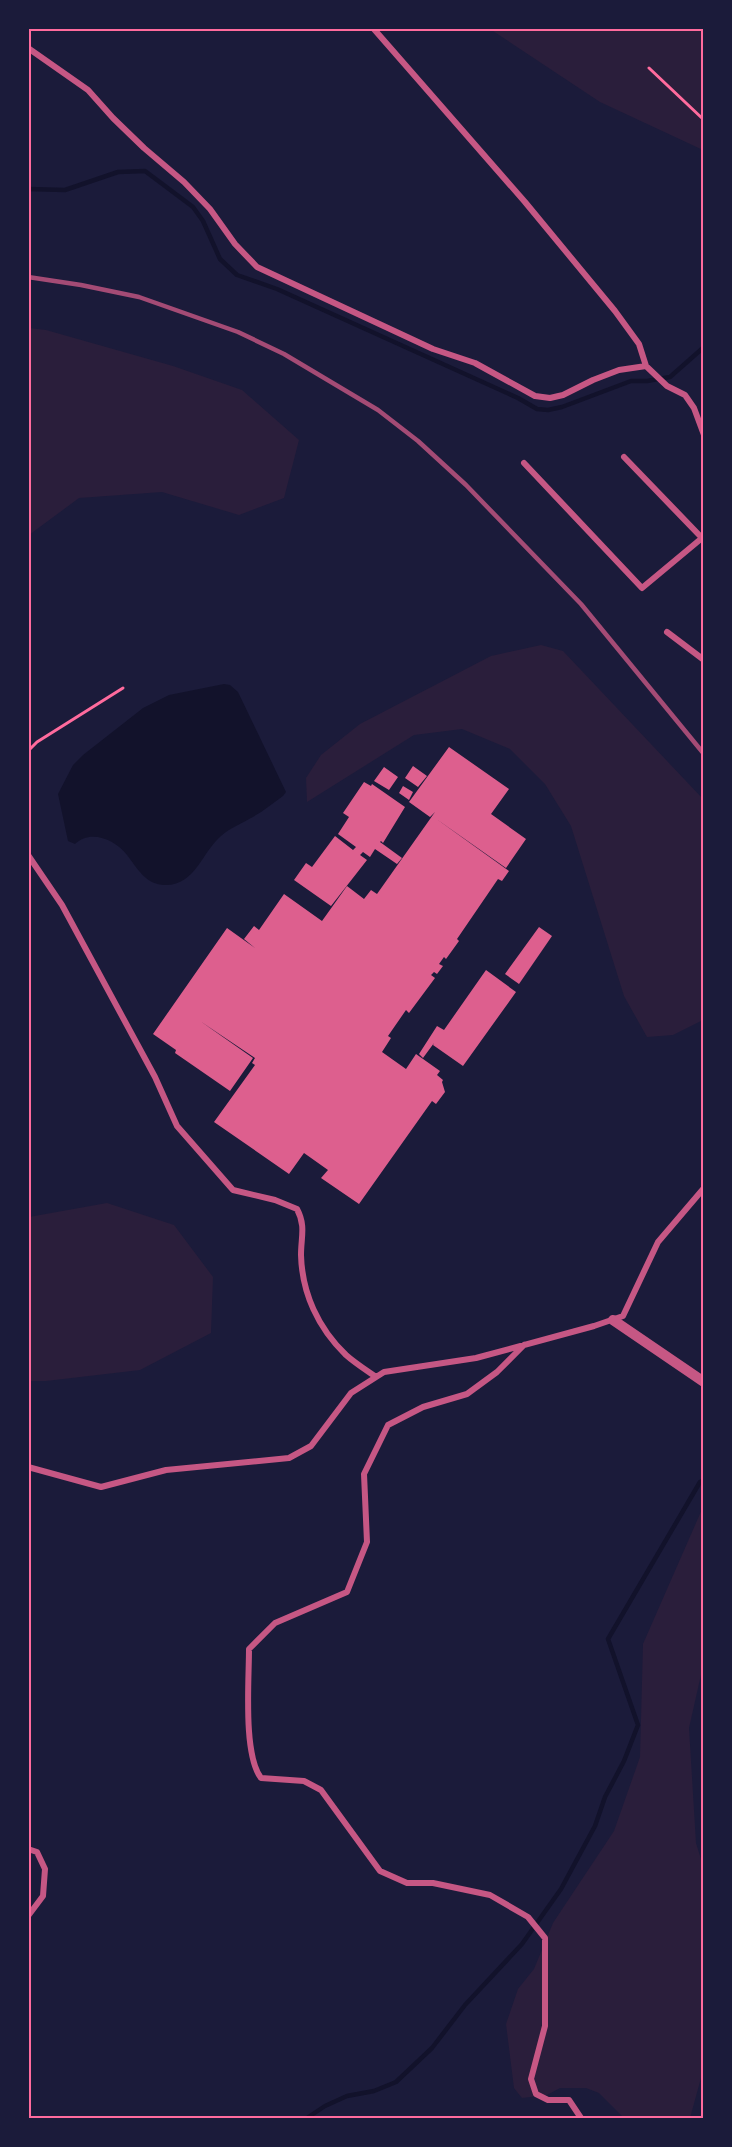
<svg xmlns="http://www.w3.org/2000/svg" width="732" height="2147" font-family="Helvetica,sans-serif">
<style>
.green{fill:#2a1e3b}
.water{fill:#12122b}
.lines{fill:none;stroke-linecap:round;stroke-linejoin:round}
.stream{stroke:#12122b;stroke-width:4.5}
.building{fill:#dd5f8e}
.path{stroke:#ff6b9d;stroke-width:3}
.minor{stroke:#c65784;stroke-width:6}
.tertiary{stroke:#c65784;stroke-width:10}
.rail{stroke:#a44b75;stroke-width:4.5}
.neatline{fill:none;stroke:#ff6b9d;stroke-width:2}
</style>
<rect width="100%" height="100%" fill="#1b1b3a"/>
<!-- green -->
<path class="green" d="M490,29H703V150L600,102Z
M29,328L46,330L173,366L242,390L299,440L284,498L239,515L162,492L79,498L29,535Z
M541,645L563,651L703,799V1020L673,1035L647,1037L624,996L571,826L545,784L510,749L462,729L414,735L307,802L306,778L321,755L360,724L491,656Z
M107,1203L174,1225L213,1277L211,1333L140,1370L46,1381H29V1217Z
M703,1507V1666L689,1728L696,1843L704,1869V2067L690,2118H624L599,2093L586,2088H560L547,2095L522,2098L514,2088L506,2024L518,1989L534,1969L553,1923L614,1831L640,1757L643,1644Z"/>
<!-- water -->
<path class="water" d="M224,684L230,685L238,692L286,792L283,796C272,804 261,813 249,819C239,825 230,828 221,836C202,852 195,886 165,885C146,885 137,868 127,855C115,840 91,829 75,844L68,841L58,794L73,765L83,755L143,708L169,695Z"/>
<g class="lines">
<!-- stream -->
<path class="stream" d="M28,189L65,190L118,172L145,171L193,207L203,221L220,259L237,275L277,289L518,398L537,409L548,410L562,407L631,381H647L670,377L704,347
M307,2118L325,2106L347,2096L374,2091L396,2082L432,2048L465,2005L522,1944L561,1889L595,1826L605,1797L624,1761L638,1725L608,1639L700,1482L704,1480"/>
</g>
<!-- building -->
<path class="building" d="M449,747L509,789L491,814L526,839L506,868L435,818L509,871L502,881L498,879L457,939L459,941L446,959L444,957L439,964L443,966L437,974L434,972L431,975L435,978L409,1013L406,1010L388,1036L391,1038L382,1052L406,1069L416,1054L440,1071L437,1075L443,1080L442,1082L445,1092L436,1104L432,1101L359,1204L321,1178L328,1170L304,1153L289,1174L214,1122L255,1065L252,1063L255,1058L200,1021L253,1058L230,1091L175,1053L176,1050L153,1034L227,928L255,948L244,939L254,926L259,930L284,894L322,921L347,886L364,899L371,890L377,894L435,812L430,817L409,802Z
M413,766L427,776L418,787L405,778Z
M384,767L398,777L389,790L374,781Z
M364,782L371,786L372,784L405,807L383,843L381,841L380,842L402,858L397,864L375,849L370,857L363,852L360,855L367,860L331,906L294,880L306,863L312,867L335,836L353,850L356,847L338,834L349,817L343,813Z
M403,786L413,792L409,800L399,793Z
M539,927L552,936L519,984L505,974Z
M486,970L516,992L463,1066L433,1045L434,1043L423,1058L419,1054L437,1026L444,1030Z"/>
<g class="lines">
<!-- path -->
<path class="path" d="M649,68L704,120
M28,751L37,742L123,688"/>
<!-- minor -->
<path class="minor" d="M373,28L525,202L615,311L639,344L646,366
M28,48L88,90L113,118L144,148L184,182L210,209L235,244L257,267L433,349L475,363L535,396L550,398L563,395L593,380L619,370L646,366L667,386L685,395L694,408L704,435
M624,457L703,539
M524,463L642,588L702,538
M667,632L704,660
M28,855L62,905L155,1077L177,1126L233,1190L275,1200L297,1209C306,1226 301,1237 301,1255C302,1293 318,1328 346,1355C355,1363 366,1370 376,1377
M524,1345L497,1372L467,1394L423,1407L388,1425L364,1474L367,1542L347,1592L275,1623L249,1649C249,1681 243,1754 261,1778L304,1781L321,1790L380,1871L407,1883H433L490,1895L528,1917L545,1938V2026L531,2079L536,2094L548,2100H569L581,2118
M28,1467L101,1487L166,1470L289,1458L311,1446L351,1393L384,1372L476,1358L594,1326L623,1316L658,1242L704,1188
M28,1849L37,1852L45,1869L43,1896L28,1916"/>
<!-- tertiary -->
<path class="tertiary" d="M613,1320L704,1382"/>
<!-- rail -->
<path class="rail" d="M28,277L81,285L139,297L238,332L284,354L378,410L418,441L466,485L581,604L704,754"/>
</g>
<!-- border -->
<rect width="732" height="2147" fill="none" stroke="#1b1b3a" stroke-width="60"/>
<rect x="30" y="30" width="672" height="2087" class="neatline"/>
</svg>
